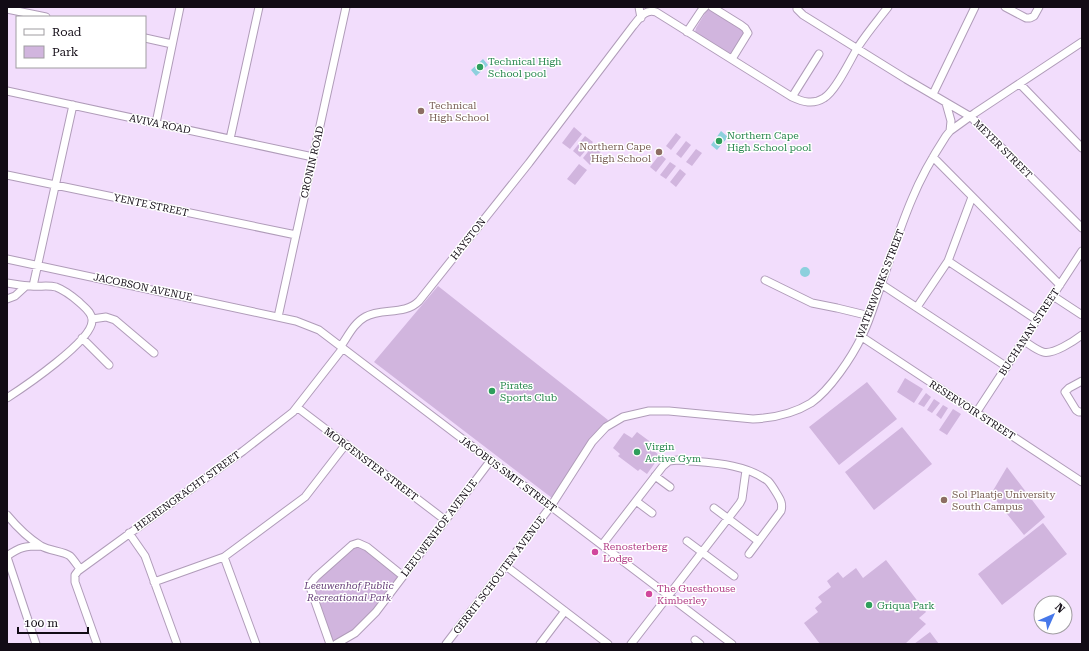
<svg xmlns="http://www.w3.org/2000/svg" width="1089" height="651" font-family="'Roboto Serif',serif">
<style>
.green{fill:#d1b5de}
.water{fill:#8dd0dd}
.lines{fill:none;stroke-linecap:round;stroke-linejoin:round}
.minor-casing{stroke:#b09cb9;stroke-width:9}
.minor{stroke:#fff;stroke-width:7}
.leisure-dot{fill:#2e9e5b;stroke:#fff;stroke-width:1.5}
.education-dot{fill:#8d6e63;stroke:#fff;stroke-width:1.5}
.hotel-dot{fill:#d1479c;stroke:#fff;stroke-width:1.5}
.labels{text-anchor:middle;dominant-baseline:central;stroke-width:3;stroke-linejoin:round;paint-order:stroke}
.leisure-label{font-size:10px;fill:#27864d;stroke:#fff;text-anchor:start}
.education-label{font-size:10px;fill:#785e54;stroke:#fff;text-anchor:start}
.street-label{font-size:10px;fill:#120b15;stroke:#fff}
.hotel-label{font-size:10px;fill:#b23c85;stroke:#fff;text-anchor:start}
.park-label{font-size:10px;font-style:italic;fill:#663f78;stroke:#fff}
</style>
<rect width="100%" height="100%" fill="#f2ddfc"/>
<!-- green -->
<path class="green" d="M707,10H711L746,32L736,54L729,55L695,32L696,28Z
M574,127L582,134L570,149L562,143Z
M676,133L681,137L671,150L666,146Z
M585,136L593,142L580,157L573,151Z
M686,141L691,145L681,158L676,154Z
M595,143L603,149L590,165L583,158Z
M696,149L702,153L692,166L686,162Z
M660,154L666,159L656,172L650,167Z
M670,162L676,166L666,179L660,175Z
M579,164L587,170L575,185L567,179Z
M680,169L686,174L676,187L670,182Z
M438,286L608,420L552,498L374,362Z
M905,378L923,389L914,403L897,392Z
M867,382L897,419L839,465L809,427Z
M926,393L931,397L924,407L918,404Z
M934,399L940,403L932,413L927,410Z
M943,405L948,408L941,419L936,415Z
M953,409L961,414L947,435L939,430Z
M902,427L932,464L874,510L845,472Z
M637,432L656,446L653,450L660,456L647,474L640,469L638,471L618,456L620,454L613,448L624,433L632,438Z
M1007,467L1045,517L1024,535L991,494Z
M1043,523L1067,554L1002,605L978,574Z
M352,547H360L366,550L398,576V578L374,610L355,630L333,642L314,585L321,575Z
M886,560L926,612L919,618L926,624L905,644H820L804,623L818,612L815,608L822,602L818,597L831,587L827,581L838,572L843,578L856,568L863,578Z
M930,632L939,644H914Z"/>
<!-- water -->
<path class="water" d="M483,59L488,65L476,76L471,70Z
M721,131L728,137L717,150L711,145Z
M800 272a5 5 0 1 1 10 0a5 5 0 1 1-10 0Z"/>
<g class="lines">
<defs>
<path id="minor" d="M639,7L641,18
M712,7L741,25L745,28L748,33L732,59
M1005,7L1026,18H1030L1034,16L1039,7
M7,9L46,17
M797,9L803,15L906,79L971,117L1082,228
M687,32L701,11L705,7
M145,38L172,44
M1020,84L1082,148
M7,91L313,157
M933,94L975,7
M792,97L819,54
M946,103L951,121L950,131
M156,123L180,7
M230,139L259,7
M933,157L1060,285
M7,175L296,235
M7,259L296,321L319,330L732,644
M948,261L1037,320
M765,280L812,303L837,308L870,316
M7,283C15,284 23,286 31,286C39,287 48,285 56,287C64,290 72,296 79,302C84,307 93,313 92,321C92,341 24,387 7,398
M881,284L1007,367
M33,286L73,105
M1053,296L1082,315
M7,299L15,296L26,286
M917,307L948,261L972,197
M278,317L346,7
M92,319L106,317L115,320L154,353
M862,337L1082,482
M82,338L109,365
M1024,341C1029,344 1036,350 1043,352C1053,355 1074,341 1082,335
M341,346C348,336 354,323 365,317C382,307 404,316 419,301L529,163L633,26C639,19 645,8 656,12L792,97C803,102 813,105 824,98C836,91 850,60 858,47C867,33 878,20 888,7
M1082,381L1069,388L1065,392L1076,410L1079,412H1082
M298,408L445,520
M976,413L1082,251
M655,476L670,487
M636,501L652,513
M714,508L758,541
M7,515C17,527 28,538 41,546C50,551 63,551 70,556C74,560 77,565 80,569
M129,533L145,556L177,644
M687,541L734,576
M602,545L663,466L669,461L678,460C707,463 743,462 768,481C771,484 774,489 777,494C780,499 783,503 781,511L749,554
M7,556C20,547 25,546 41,546
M7,557L36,644
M224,557L256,644
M506,566L608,644
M154,582L224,557L305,497L346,444
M695,640L700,644
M97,644L75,582V575L78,571L243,451L293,412L343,348
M330,644L311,590V583L316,577L352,545L358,543L367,547L403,576
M336,644L355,633L376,612L491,460
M446,644L551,506L592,442L606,427L623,417L649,411H669L753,419C774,418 793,414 811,403C830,390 852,357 862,336C870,320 875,302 881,285C891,256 900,227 912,199C921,177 933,156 946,136L950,131L975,113L1082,42
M540,644L565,611
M631,644L740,503L742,499L746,470"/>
</defs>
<!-- minor casing -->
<use href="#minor" class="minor-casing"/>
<!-- minor -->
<use href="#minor" class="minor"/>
</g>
<!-- markers -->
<g class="leisure-dot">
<circle cx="480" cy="67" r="4"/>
<circle cx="719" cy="141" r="4"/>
<circle cx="492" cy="391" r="4"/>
<circle cx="637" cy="452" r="4"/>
<circle cx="869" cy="605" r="4"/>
</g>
<g class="education-dot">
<circle cx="421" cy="111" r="4"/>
<circle cx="659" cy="152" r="4"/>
<circle cx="944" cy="500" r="4"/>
</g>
<g class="hotel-dot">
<circle cx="595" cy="552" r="4"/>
<circle cx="649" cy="594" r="4"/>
</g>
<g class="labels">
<!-- leisure labels -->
<g class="leisure-label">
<text x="488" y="61">Technical High<tspan x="488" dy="12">School pool</tspan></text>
<text x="727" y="135">Northern Cape<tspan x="727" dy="12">High School pool</tspan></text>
<text x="500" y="385">Pirates<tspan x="500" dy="12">Sports Club</tspan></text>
<text x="645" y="446">Virgin<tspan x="645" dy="12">Active Gym</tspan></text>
<text x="877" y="605">Griqua Park</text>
</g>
<!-- education labels -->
<g class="education-label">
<text x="429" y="105">Technical<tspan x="429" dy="12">High School</tspan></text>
<text x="651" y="146" text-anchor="end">Northern Cape<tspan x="651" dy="12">High School</tspan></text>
<text x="952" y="494">Sol Plaatje University<tspan x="952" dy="12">South Campus</tspan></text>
</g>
<!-- street labels -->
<g class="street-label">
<text transform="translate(160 124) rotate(12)">AVIVA ROAD</text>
<text transform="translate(1003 149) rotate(45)">MEYER STREET</text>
<text transform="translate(312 162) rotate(-77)">CRONIN ROAD</text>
<text transform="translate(151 205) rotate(12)">YENTE STREET</text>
<text transform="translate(468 239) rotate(-52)">HAYSTON</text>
<text transform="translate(880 284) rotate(-69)">WATERWORKS STREET</text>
<text transform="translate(143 287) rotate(12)">JACOBSON AVENUE</text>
<text transform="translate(1029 332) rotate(-57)">BUCHANAN STREET</text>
<text transform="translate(972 410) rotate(33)">RESERVOIR STREET</text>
<text transform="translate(371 464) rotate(37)">MORGENSTER STREET</text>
<text transform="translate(508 474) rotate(37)">JACOBUS SMIT STREET</text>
<text transform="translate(187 491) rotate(-36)">HEERENGRACHT STREET</text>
<text transform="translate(439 528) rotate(-53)">LEEUWENHOF AVENUE</text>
<text transform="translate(499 575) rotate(-53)">GERRIT SCHOUTEN AVENUE</text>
</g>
<!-- hotel labels -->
<g class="hotel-label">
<text x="603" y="546">Renosterberg<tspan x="603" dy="12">Lodge</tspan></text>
<text x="657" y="588">The Guesthouse<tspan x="657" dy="12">Kimberley</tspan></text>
</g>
<!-- park labels -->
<g class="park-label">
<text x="349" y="585">Leeuwenhof Public<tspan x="349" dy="12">Recreational Park</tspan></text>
</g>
</g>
<!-- border -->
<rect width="1089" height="651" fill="none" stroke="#120b15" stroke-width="16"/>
<!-- legend -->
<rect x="16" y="16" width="130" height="52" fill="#ffffff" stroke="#a09da1"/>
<rect x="24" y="29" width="20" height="6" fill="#ffffff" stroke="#a09da1"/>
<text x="52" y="36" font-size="12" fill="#120b15">Road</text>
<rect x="24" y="46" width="20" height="12" fill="#d1b5de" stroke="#a09da1"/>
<text x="52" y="56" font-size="12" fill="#120b15">Park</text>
<!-- north arrow -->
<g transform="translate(1053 615) rotate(45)"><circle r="19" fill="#ffffff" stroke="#a09da1"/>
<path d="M0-3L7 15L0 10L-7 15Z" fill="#4778ea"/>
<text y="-6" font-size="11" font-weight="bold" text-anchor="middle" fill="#120b15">N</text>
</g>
<!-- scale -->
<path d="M18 627v6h70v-6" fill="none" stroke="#120b15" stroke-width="2"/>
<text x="24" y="627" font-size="12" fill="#120b15" stroke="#ffffff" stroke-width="3" paint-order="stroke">100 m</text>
</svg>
